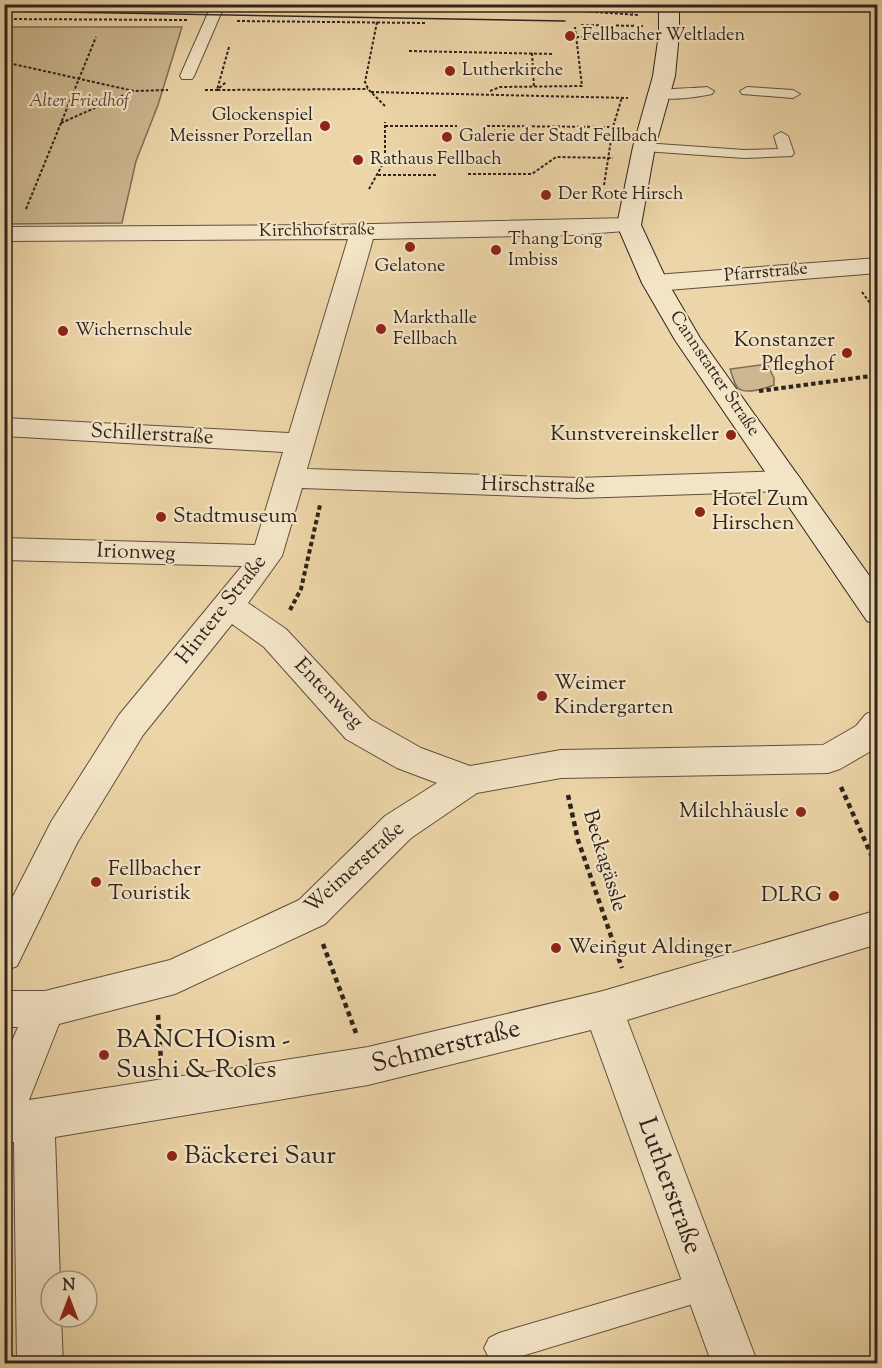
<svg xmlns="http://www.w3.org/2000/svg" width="882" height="1368" font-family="'Sorts Mill Goudy',serif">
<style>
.green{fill:#ccb790;stroke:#7d6d56;stroke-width:1.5}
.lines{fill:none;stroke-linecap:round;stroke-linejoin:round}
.lane-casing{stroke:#5e5040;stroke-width:2}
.street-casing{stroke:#5e5040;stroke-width:2}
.secondary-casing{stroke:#2e231d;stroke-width:2}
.path-far2{stroke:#2e231d;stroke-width:2;stroke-dasharray:3 2;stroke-linecap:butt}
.path-far1{stroke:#2e231d;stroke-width:4;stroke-dasharray:4.5 3;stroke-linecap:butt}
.path{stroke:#2e231d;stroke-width:4.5;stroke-dasharray:5 4;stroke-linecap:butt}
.lane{fill:#f3e4c6;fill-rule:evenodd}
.street{fill:#f3e4c6;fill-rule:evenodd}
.secondary{fill:#f3e4c6;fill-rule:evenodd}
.tram{stroke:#2e231d;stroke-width:1.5}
.poi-dot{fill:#8f2418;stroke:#f3e4c6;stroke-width:2}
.labels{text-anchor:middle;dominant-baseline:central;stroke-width:4.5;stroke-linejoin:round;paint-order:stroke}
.far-poi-label{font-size:18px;fill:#2e231d;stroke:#f3e4c6;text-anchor:start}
.far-park-label{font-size:18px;font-style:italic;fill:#56483a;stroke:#f3e4c6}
.far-street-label{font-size:18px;fill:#2e231d;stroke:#f3e4c6}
.poi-label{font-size:21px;fill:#2e231d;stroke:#f3e4c6;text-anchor:start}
.street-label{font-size:21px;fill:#2e231d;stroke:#f3e4c6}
.near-poi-label{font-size:26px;fill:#2e231d;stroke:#f3e4c6;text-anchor:start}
.near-street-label{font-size:26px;fill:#2e231d;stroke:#f3e4c6}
</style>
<rect width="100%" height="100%" fill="#ecd5a8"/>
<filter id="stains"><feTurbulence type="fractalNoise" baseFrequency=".00333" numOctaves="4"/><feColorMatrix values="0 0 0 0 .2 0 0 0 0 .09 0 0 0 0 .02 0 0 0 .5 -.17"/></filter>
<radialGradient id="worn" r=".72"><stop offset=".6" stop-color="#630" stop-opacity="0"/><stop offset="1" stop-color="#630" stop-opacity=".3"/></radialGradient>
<!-- green -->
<path class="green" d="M5,27H182L158,105L136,161L122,223L5,224Z
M767,364L774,378V385C766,388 746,395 738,388C734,384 732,374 730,369Z"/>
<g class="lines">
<defs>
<path id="lane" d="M212,4H225L194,76L192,79H182L180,76Z
M707,87L714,91L712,94C698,97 662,103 652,94C660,87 694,89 707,87Z
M747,87L793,90L800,94L793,98L742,94L740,91Z
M781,132L788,136L794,153L792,156L744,158L644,151L637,147L644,143L744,150L778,149L774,136Z
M706,1272L716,1276L720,1286L716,1296L706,1300L499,1363L489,1358L484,1348L489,1338L499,1333Z"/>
<path id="street" d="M629,218L638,220L641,225L638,230L573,235L373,239L307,469L578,478L787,471L797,474L802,481L797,488L787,491L578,498L302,488L282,556L248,603L286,629L370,719L421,748L470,766L561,750L823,745L856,726L866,714L878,710V747L840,769L828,773L561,778L477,793L411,838L325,924L175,994L59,1024L29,1100L368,1047L603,991L878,910V944L627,1020L758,1364H712L591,1030L368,1085L55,1137L60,1281H51V1317H61L63,1364H17L14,1142H4V1060L18,1027H4V991H45L170,960L299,900L385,816L437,783L397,768L346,739L264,647L232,624L143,735L77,843L17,966L4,971V914L51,822L119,715L242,566L4,560V538L255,545L283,452L4,436V418L289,433L348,239L4,241V227L330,225Z
M878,258V273L655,291L646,288L642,283L646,278L655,275Z"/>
<path id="secondary" d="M659,4H679V34L675,76L655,147L641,225L668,283L700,338L878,588V625L867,621L675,340L642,283L617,225L633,147L653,76L659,34Z"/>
</defs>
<!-- lane casing -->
<use href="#lane" class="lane-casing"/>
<!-- street casing -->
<use href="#street" class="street-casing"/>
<!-- secondary casing -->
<use href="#secondary" class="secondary-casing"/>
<!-- path-far2 -->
<path class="path-far2" d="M179,4L191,5
M458,4L540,9
M241,7L426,8
M623,9L633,13
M580,11L638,15
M4,19L187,20
M237,21L425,23
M377,22L365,82L368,89L385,106
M581,25L643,26
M576,37L629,38
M229,47L217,90L368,89
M409,51L553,54
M532,53L534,87
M4,62L134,91L168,90
M205,90H217L226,82
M490,91L500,87L582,86L575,27
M371,92L628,98
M61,123L133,91
M385,126H457
M487,126L615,127
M468,174H532L556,157L613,158
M378,175H437
M604,185L613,127L622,97
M369,189L385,160V122
M26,209L96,37
M862,292L878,314"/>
<!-- path-far1 -->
<path class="path-far1" d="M759,391L878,375
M290,610L301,589L320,505"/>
<!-- path -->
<path class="path" d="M841,787L878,870
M568,795L578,840L622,968
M323,944L356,1033
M158,1015L161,1061"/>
<!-- lane -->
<use href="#lane" class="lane"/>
<!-- street -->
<use href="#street" class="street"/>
<!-- secondary -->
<use href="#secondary" class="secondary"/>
<!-- tram -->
<path class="tram" d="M4,11L565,21"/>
</g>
<!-- markers -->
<g class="poi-dot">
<circle cx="570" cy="36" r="6"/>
<circle cx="450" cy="71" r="6"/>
<circle cx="325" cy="126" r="6"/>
<circle cx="447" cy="137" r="6"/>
<circle cx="358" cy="160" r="6"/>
<circle cx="546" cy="195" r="6"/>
<circle cx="410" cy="247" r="6"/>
<circle cx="496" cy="250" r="6"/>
<circle cx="381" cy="329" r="6"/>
<circle cx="63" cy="331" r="6"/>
<circle cx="847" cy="353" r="6"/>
<circle cx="731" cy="435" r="6"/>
<circle cx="700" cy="512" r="6"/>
<circle cx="161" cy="517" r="6"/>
<circle cx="542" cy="696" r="6"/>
<circle cx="801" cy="812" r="6"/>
<circle cx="96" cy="882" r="6"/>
<circle cx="834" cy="896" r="6"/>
<circle cx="556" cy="948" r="6"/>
<circle cx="104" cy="1055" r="6"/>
<circle cx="172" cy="1156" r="6"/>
</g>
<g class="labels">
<!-- far-poi labels -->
<g class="far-poi-label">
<text x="582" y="36">Fellbacher Weltladen</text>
<text x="462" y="71">Lutherkirche</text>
<text x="313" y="116" text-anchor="end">Glockenspiel<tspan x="313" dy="21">Meissner Porzellan</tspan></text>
<text x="459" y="137">Galerie der Stadt Fellbach</text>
<text x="370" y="160">Rathaus Fellbach</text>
<text x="558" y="195">Der Rote Hirsch</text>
<text x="508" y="240">Thang Long<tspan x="508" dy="21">Imbiss</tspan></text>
<text x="410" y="267" text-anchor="middle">Gelatone</text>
<text x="393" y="319">Markthalle<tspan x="393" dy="21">Fellbach</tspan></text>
<text x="75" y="331">Wichernschule</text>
</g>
<!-- far-park labels -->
<g class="far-park-label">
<text x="79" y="102">Alter Friedhof</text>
</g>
<!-- far-street labels -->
<g class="far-street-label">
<text transform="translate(317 231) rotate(-1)">Kirchhofstraße</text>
<text transform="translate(766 273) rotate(-5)">Pfarrstraße</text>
<text transform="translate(714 374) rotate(56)">Cannstatter Straße</text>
</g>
<!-- poi labels -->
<g class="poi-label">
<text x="835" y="341" text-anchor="end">Konstanzer<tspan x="835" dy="24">Pfleghof</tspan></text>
<text x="719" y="435" text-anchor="end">Kunstvereinskeller</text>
<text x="712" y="500">Hotel Zum<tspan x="712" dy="24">Hirschen</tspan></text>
<text x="173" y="517">Stadtmuseum</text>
<text x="554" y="684">Weimer<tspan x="554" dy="24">Kindergarten</tspan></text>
<text x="789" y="812" text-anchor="end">Milchhäusle</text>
<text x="108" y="870">Fellbacher<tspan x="108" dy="24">Touristik</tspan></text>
<text x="822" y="896" text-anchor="end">DLRG</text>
<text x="568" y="948">Weingut Aldinger</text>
</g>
<!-- street labels -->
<g class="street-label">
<text transform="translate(152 435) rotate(3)">Schillerstraße</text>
<text transform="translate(538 486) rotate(1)">Hirschstraße</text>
<text transform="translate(136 553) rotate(2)">Irionweg</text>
<text transform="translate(222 610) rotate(-52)">Hintere Straße</text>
<text transform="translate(328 694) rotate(46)">Entenweg</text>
<text transform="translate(604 861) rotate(73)">Beckagässle</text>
<text transform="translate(355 868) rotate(-42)">Weimerstraße</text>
</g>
<!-- near-poi labels -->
<g class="near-poi-label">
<text x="116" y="1040">BANCHOism -<tspan x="116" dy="30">Sushi &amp; Roles</tspan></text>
<text x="184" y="1156">Bäckerei Saur</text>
</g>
<!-- near-street labels -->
<g class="near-street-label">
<text transform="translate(446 1047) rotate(-14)">Schmerstraße</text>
<text transform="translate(669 1186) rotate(70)">Lutherstraße</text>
</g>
</g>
<!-- margin -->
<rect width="882" height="1368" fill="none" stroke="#ecd5a8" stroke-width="24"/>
<rect x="6" y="6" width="870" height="1356" fill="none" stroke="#2e231d" stroke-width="3"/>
<rect x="12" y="12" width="858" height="1344" fill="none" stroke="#2e231d" stroke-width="1.5"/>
<!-- north arrow -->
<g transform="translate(69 1299)"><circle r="28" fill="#f3e4c6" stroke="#a49782" stroke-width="1.5"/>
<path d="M0-4.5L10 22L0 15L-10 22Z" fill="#8f2418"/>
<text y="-9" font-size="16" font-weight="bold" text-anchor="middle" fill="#2e231d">N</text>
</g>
<rect width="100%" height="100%" filter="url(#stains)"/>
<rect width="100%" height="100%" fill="url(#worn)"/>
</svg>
